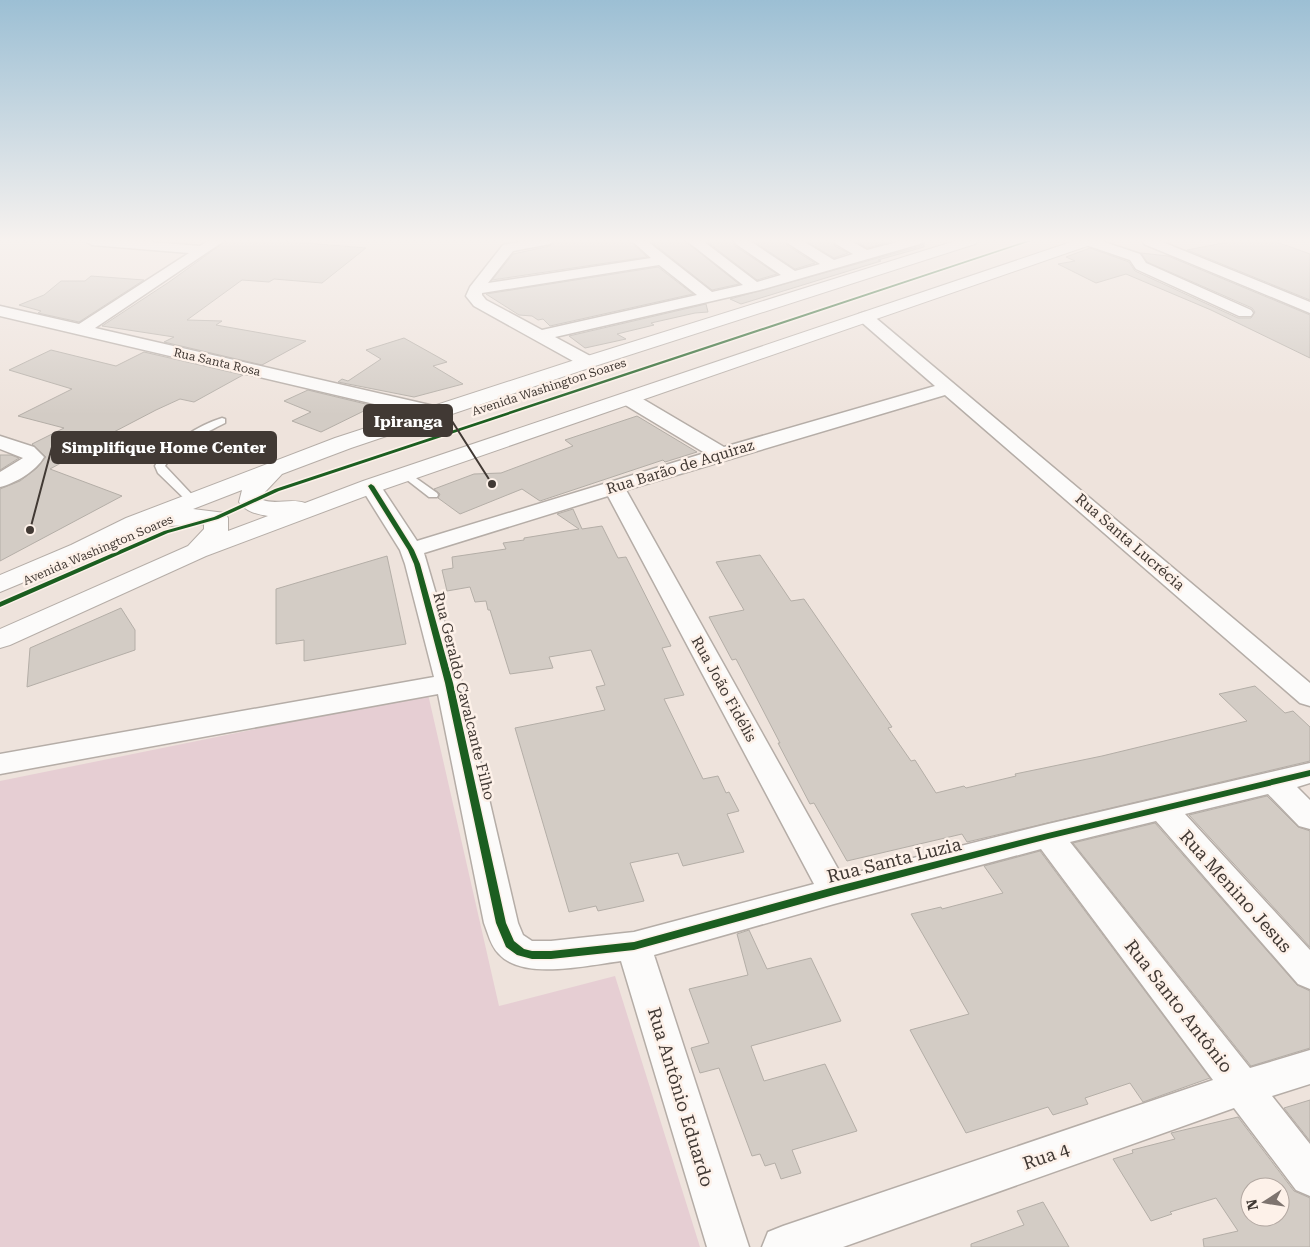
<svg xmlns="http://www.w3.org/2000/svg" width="1310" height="1247" font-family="'Roboto Serif',serif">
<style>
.green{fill:#e6ced3}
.building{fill:#d3ccc5;stroke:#b4aea7;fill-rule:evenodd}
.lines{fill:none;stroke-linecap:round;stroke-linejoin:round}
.service-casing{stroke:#b5ada7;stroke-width:3}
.minor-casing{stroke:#b5ada7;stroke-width:3}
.trunk-casing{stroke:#b5ada7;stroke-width:2}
.service{fill:#fcfbfa;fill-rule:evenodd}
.minor{fill:#fcfbfa;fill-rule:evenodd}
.trunk{fill:#fcfbfa;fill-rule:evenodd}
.cycleway-casing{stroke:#fdf1e9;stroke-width:3}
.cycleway{fill:#1b5e20;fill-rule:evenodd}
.labels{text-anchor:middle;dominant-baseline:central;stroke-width:5;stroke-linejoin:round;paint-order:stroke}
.far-street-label{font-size:12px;fill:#413934;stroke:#fdf1e9}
.street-label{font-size:15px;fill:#413934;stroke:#fdf1e9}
.near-street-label{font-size:18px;fill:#413934;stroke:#fdf1e9}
.leader{fill:none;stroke:#413934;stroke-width:2}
.callout-dot{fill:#413934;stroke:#fdf1e9;stroke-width:2}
.callout{fill:#413934;stroke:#413934;stroke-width:2}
.callout-label{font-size:16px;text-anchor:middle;font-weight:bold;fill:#fff}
</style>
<rect width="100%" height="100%" fill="#eee3dc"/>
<!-- green -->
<path class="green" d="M428,694L499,1006L615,976L700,1247H0V781Z"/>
<!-- building -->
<path class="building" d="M226,241H281L366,248L322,283L274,279L269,282L242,280L187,320L222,321L216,325L306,341L262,365L164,342L174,337L102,326L169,282Z
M554,241H630L647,257L492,280L513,254L550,246Z
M650,241H685L739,284L712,290Z
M706,241H732L735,246L777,274L757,280Z
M753,241H785L788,246L815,263L795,269Z
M806,241H832L835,246L848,253L834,258Z
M854,241H895L867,248Z
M1234,241H1274L1310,254V300L1187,250Z
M924,242V247L878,260L881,261L741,304L730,299L921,246Z
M1090,248L1129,262L1135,271L1238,318H1251L1255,312L1252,308L1147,262L1141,253L1168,256L1310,315V358L1211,310L1126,274L1096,283L1058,264L1075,261L1066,257Z
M658,267L693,294L550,326L543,319L538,320L532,316L519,315L486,294Z
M91,276L144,280L79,322L38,313L41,311L19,305L44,295L61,281H85Z
M706,304L708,312L695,313L651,323L654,325L617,334L626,339L585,348L569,336Z
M404,338L447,362L433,366L463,384L414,397L338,382L342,379L348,381L381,359L366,350Z
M51,350L116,366L144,352L243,375L194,402L180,399L156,410L87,446L90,447L50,469L122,496L0,561V489L20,481L37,468L46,457L32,444L64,428L18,416L72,389L9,370Z
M308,390L320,393L374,406L321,432L292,421L311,412L284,401Z
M637,416L697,452L665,462L663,460L540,501L522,489L460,514L438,498L440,494L434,489L474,474L501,473L573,446L565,440Z
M0,455H11L19,458L0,470Z
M573,509L582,529L602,526L618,558L626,557L671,646L662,648L684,695L664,699L703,779L718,776L726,793L729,792L739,811L727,814L744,852L683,866L678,853L630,863L644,901L598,911L596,906L569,912L515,728L605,710L596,687L605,685L591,650L549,657L553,668L510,674L490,610H488L486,601L475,602L470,587L447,591L442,570L453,568L452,557L506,549L503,543L524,540V538L579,529L557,514Z
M760,555L791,601L804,599L892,727L888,728L911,761L915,760L936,793L964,786L966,788L1016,776L1015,774L1102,756L1247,721L1219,694L1255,686L1285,713L1293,711L1310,727V761L967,842L962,834L847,861L814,803L810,804L778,743H780L754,693L736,659L732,660L709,617L744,610L716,562Z
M387,556L406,644L304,661V640L276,644V589Z
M121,608L135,630V650L27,687L30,648Z
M1267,796L1298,827L1310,831V947L1189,815Z
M1155,823L1297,985L1310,991V1048L1251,1066L1073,843Z
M1040,851L1210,1078L1143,1102L1130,1083L1085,1098L1088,1104L1053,1115L1048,1107L966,1133L910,1030L969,1014L911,914L941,907L942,909L1003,893L984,866Z
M749,930L767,969L811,958L841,1021L751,1046L764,1081L825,1064L857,1131L792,1150L801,1173L781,1179L775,1163L765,1166L760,1154L752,1156L719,1068L700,1073L691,1048L709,1043L689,989L748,975L737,934Z
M1310,1100V1141L1284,1108Z
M1238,1117L1294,1191L1310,1198V1247H1204L1203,1239L1238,1231L1216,1198L1170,1212L1172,1214L1151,1221L1113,1159L1133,1153L1132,1150L1175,1139L1171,1133ZM1250,1187H1280V1217H1250Z
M1043,1202L1069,1247H971V1244L1024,1225L1017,1211Z"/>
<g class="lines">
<defs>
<path id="service" d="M222,418L225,419V423C204,434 177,444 165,466L198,501L197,503H189L158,473L155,466C166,445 199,425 222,418Z
M406,471L437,493L438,495L437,497H429L402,476L401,474Z"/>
<path id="minor" d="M85,241H140L200,246L208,241H224L95,328L434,406L441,408L443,412L441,416L434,418L0,316V306L79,324L189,253L92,245Z
M524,241H552L550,244L513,251L488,283L651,258L632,241H647L712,292L743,285L687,241H703L757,282L781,275L736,244L734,241H750L795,271L820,264L789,244L787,241H803L834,260L853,254L836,244L834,241H851L867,250L901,241H922L920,244L760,290L555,337L594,358L597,362L594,366L588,367L582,366L474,306L466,296L470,287L503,245ZM659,265L697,295L542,330L486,300L482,295V293Z
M1081,241H1101L1140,254L1146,263L1251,310L1253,313L1251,316H1239L1136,269L1130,260L1083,244Z
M1142,241H1160L1310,302V313L1144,244Z
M865,312L871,314L1310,683V706L1300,703L945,395L626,490L842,876L1048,824L1310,763V783L1297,787L1310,800V829L1299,826L1268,794L1185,814L1310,950V989L1298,984L1156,821L1070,842L1250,1068L1310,1050V1084L1272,1096L1310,1144V1196L1296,1190L1234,1108L843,1247H762L768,1232L783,1226L1213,1080L1041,849L834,904L654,955L749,1247H707L621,961C589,965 523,981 499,954C491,947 488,933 484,923L438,694L0,774V754L434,677L405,564L400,550L360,486L364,482L371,480L378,482L417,541L705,453L622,403L620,399L622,395L629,393L636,395L724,447L935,386L859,320L857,317L859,314ZM608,496L814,884L634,932L551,941H532L523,935L518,923L462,683L424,553Z
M0,436L34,447L44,457C36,471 16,483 0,487V472L23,458L0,449Z"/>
<path id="trunk" d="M955,241H978L975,244L595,366L351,448L282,474L265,492L263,500C276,505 291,498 305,503L363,481L1074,241H1096L1093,244L379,491L206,556L10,645L0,648V629L188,546L204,529V524L169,526L159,522L89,555L0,592V575L71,545L126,518L335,438L581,358ZM242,490L239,502C246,512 257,514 268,516L228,531V518L225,513L193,509Z"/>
</defs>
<!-- service casing -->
<use href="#service" class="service-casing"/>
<!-- minor casing -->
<use href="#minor" class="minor-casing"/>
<!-- trunk casing -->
<use href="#trunk" class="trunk-casing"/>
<!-- service -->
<use href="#service" class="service"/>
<!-- minor -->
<use href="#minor" class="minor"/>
<!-- trunk -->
<use href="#trunk" class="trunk"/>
<defs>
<path id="cycleway" d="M1026,241H1031L279,491L218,519L168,533L0,607V602L164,531L214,517L275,489Z
M371,484L374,486L414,550L420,564L453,683L506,923L514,941L524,949L532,951H551L634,942L834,887L1048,833L1310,770V776L1048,839L834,895L634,950L551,959H532L517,955L506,947L496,923L445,683L414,564L408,550L368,486Z"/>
</defs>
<!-- cycleway casing -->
<use href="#cycleway" class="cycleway-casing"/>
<!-- cycleway -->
<use href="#cycleway" class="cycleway"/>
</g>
<!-- sky -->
<linearGradient id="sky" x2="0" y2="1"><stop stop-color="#9cbfd4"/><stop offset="0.58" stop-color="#f7f2ef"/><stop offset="1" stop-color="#f7f2ef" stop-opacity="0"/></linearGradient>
<rect width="1310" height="415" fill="url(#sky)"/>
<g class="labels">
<!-- far-street labels -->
<g class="far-street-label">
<text transform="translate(217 362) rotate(13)">Rua Santa Rosa</text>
<text transform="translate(549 387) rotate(-18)">Avenida Washington Soares</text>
<text transform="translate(98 550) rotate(-23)">Avenida Washington Soares</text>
</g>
<!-- street labels -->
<g class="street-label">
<text transform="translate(680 467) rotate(-17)">Rua Barão de Aquiraz</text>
<text transform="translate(1130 542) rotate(41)">Rua Santa Lucrécia</text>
<text transform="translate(724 689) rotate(61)">Rua João Fidélis</text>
<text transform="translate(464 696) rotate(76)">Rua Geraldo Cavalcante Filho</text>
</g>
<!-- near-street labels -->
<g class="near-street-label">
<text transform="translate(894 860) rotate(-14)">Rua Santa Luzia</text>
<text transform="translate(1236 891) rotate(48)">Rua Menino Jesus</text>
<text transform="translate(1179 1006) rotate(52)">Rua Santo Antônio</text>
<text transform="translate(681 1097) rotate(73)">Rua Antônio Eduardo</text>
<text transform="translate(1046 1156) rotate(-19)">Rua 4</text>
</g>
</g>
<!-- callouts -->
<path class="leader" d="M492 484L452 421M30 530L52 447"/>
<g class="callout-dot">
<circle cx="492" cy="484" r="5"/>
<circle cx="30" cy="530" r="5"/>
</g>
<g class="callout">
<rect x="364" y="405" width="88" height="31" rx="5"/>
<rect x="52" y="432" width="224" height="31" rx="5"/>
</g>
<g class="callout-label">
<text x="408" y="427">Ipiranga</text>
<text x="164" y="453">Simplifique Home Center</text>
</g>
<!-- north arrow -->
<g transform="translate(1265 1202) rotate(258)"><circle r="24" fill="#fdf1e9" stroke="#b2a7a1"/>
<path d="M0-4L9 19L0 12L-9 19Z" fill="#7e746f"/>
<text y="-8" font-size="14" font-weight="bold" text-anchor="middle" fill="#413934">N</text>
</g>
</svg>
